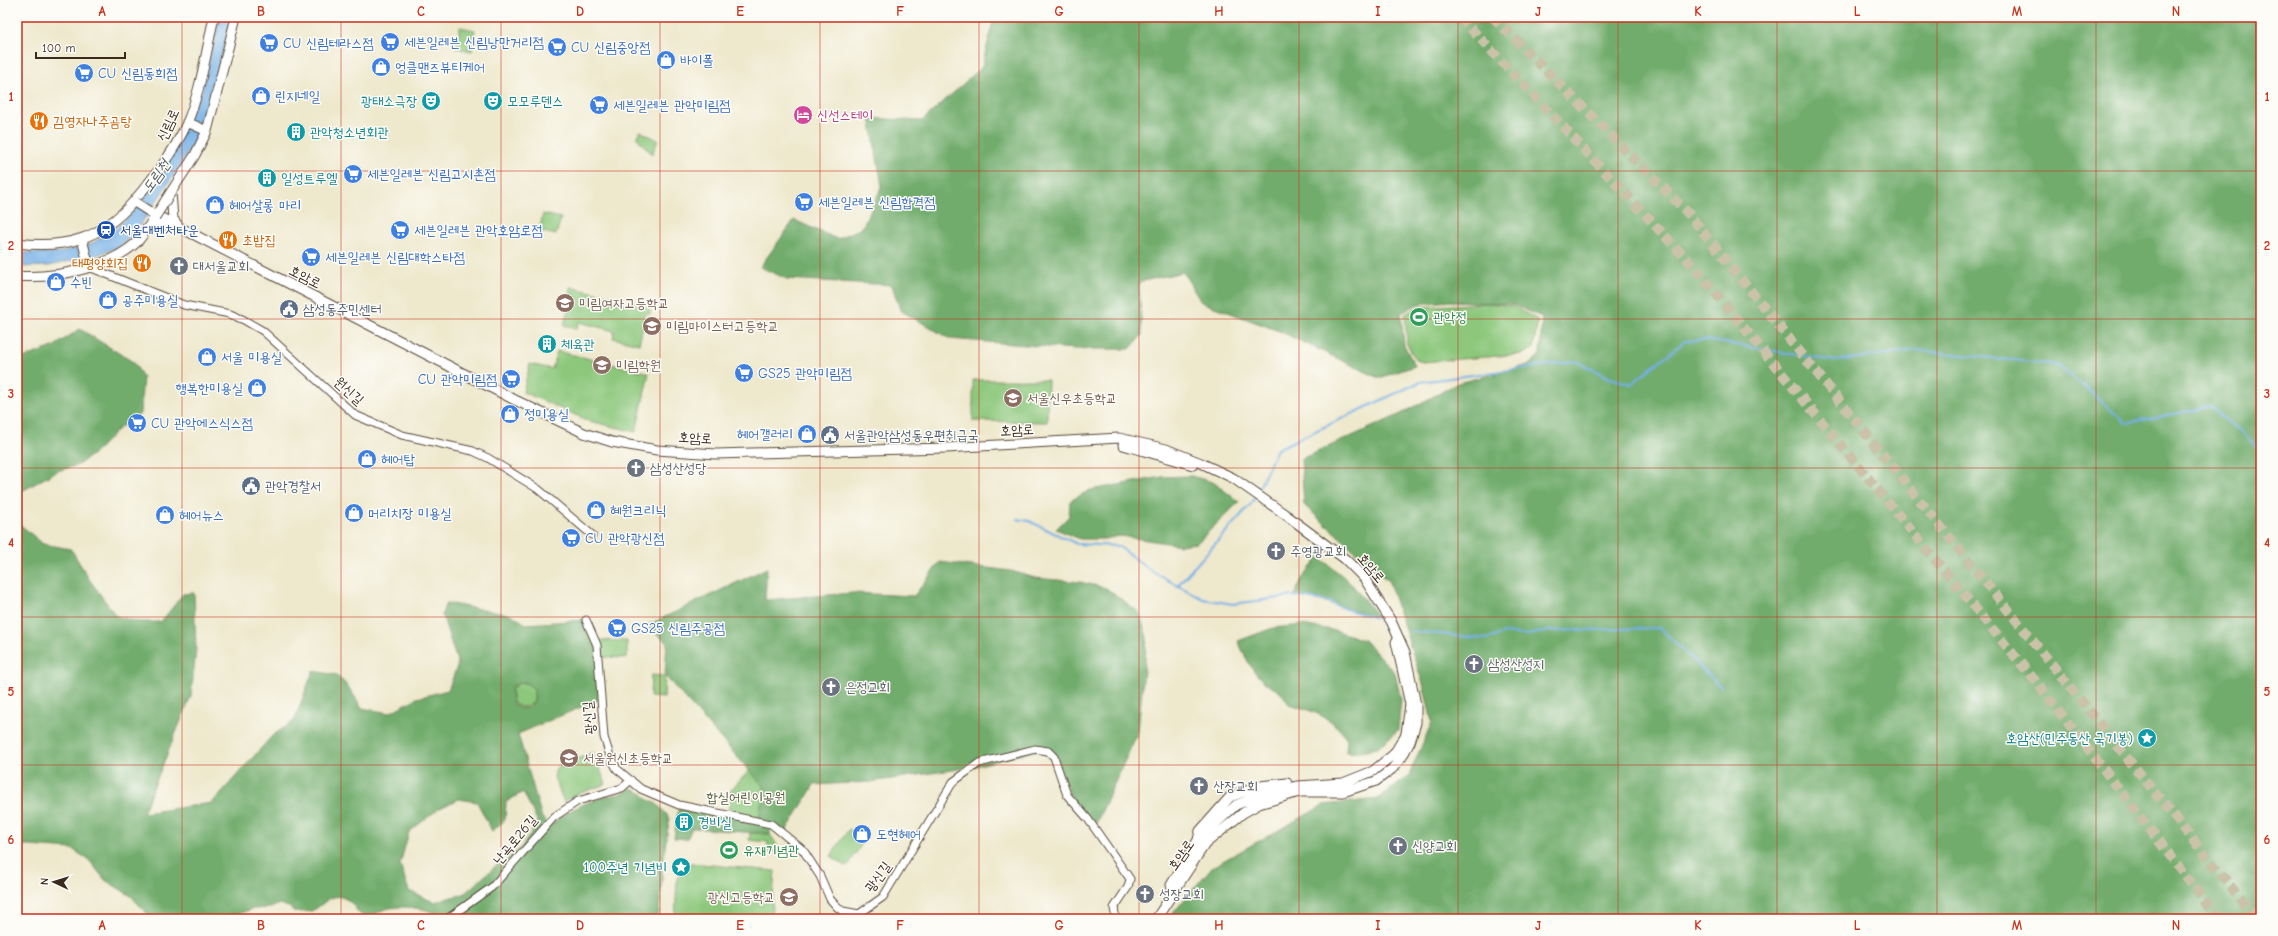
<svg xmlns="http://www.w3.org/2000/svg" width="2278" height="936" font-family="'Comic Neue','Poor Story',sans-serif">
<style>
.green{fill:#8cc77c;stroke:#64784d}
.forest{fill:#71ac6c;stroke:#566b45;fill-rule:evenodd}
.water{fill:#75b0e7;stroke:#586d82}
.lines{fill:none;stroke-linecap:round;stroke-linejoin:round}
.stream{stroke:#75b0e7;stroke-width:2}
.highway-tunnel{stroke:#cac2a9;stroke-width:10;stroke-dasharray:10 5;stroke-linecap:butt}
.minor-casing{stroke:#564638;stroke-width:9}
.major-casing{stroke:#564638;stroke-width:11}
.minor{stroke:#fff;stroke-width:7}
.major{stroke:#fff;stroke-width:9}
.major-bridge-casing{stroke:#564638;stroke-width:11;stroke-linecap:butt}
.major-bridge{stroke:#fff;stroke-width:9}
.grid{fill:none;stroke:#c8321e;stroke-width:1;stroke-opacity:0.55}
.labels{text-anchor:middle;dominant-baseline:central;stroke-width:3;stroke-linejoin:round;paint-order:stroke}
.shop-label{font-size:14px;fill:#366cbe;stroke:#fdfcf7;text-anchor:start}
.culture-label{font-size:14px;fill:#0d838f;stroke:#fdfcf7;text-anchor:start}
.hotel-label{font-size:14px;fill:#b23c85;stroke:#fdfcf7;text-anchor:start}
.food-label{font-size:14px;fill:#c56008;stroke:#fdfcf7;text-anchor:start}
.street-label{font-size:14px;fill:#3b2a1e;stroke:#fdfcf7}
.transit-label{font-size:14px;fill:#164399;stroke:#fdfcf7;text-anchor:start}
.worship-label{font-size:14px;fill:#5b616d;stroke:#fdfcf7;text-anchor:start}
.education-label{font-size:14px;fill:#785e54;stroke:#fdfcf7;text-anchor:start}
.service-label{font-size:14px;fill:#4e5e75;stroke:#fdfcf7;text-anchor:start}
.leisure-label{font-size:14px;fill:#27864d;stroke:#fdfcf7;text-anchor:start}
.park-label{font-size:14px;fill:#53593a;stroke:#fdfcf7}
.water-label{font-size:15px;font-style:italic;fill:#4f5964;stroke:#fdfcf7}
.neatline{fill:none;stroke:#c8321e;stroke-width:1.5}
.grid-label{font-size:13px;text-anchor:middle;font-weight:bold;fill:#c8321e}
</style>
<rect width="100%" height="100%" fill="#fdfcf7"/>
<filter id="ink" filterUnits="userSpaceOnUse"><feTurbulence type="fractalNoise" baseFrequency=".025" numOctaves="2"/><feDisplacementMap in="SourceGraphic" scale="8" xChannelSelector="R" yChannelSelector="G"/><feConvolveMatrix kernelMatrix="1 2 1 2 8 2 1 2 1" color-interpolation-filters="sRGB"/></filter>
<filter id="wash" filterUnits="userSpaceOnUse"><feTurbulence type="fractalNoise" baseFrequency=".012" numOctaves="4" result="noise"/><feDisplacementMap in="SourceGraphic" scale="16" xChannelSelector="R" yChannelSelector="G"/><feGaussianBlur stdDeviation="0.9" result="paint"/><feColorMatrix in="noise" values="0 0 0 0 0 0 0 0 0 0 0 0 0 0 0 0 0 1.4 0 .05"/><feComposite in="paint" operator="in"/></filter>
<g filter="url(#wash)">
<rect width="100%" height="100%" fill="#eee8cc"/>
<!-- green -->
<path class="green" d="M460,27L475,30L472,51L456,48Z
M640,131L658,140L652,154L637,138Z
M543,214L561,218L556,235L539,231Z
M570,287L613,297L612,300L630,305L631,301L649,306L648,310L651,311L650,314L646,313L639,344L613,338L614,331L579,322L577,329L564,325L572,294L569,293Z
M1489,303L1512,306L1538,320L1533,349L1523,354L1423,362L1416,360L1407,344L1405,314L1419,307Z
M557,351L649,373L636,432L589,421L523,392L530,364L552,369Z
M973,380H1048L1047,422L973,421Z
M595,640L627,641V658L598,657Z
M651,675L665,676L664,698L650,697Z
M511 695a12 12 0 1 1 24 0a12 12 0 1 1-24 0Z
M593,752L606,784L575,795L564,802L554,777L556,768Z
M750,770L764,786L760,819L728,813L731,790Z
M849,829L865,839L847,867L831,856Z
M750,833L770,834L781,852L768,851V842L749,840Z
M691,863L775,871L771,919H675L677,878Z"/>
<!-- forest -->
<path class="forest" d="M994,17H2261V919H1168L1212,867L1324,805L1378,799L1409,775L1432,722L1423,684L1389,582L1304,505L1301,459L1401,414L1458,383L1529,365L1540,355L1542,317L1511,304L1450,301L1418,304L1401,313L1404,345L1415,366L1379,378L1279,331L1201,302L1183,272L1139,282L1142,335L1130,349H1075L950,339L900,310L892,285L787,279L760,267L794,220L837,239L862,228L882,186L870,118L922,121L982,67Z
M80,329L133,362L143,377L140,414L118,429L97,451L78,465L57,471L17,494V360L53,347Z
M1191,476L1213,482L1239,502L1197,543L1180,545L1120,536L1104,539H1080L1056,529L1069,516L1070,501L1090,490L1162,477Z
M17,522L43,544L71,549L89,579L116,616L138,622H161L183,594L194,593L196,650L191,696L143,813L212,803L272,736L294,721L313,671L337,675L349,688L362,708L389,713L417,698L448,690L458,664L442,614L446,603L512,615L526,624L586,620L595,640L600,699L518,734L542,818L551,825C566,811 584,803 604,797C613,794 623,796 630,788L643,794L650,801H654L670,818C663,851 662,886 658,919H442C432,907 397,904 383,910C378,912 373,916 369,919C354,913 359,909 349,901C332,888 323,907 311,911C306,912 300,912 295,912L289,907L279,904L271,908L251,909L228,919H152L131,896L105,880L89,860L72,849L17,845ZM519,682L526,683L534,689V700L528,708H519L513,704L511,688ZM523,792L538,822L520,849L497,865L464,894L434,902L409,891L400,864L409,832L438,809L459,799L477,802L492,831L505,820L506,802Z
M1319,557L1349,581L1380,619C1351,611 1324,599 1294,596L1303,577Z
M940,562L1011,571L1035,578L1080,582L1106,588L1139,612L1147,637L1138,732L1095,826L1074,803L1054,757L1042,749L972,767L871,782L814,785L785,833L771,824L770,834L692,828L687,839L674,838L679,805L759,820L764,787L665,676L667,642L646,626L767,568L765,600L853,593L914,596Z
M1302,625L1337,631L1364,640L1395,673L1401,700L1398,730C1381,746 1369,755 1346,752L1347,739C1332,717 1314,711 1289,704C1278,685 1272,691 1261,679C1250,668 1244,654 1238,641L1273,628Z"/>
<!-- water -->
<path class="water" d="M220,17H232L207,109L197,137L178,169L134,234L120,246L97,255L49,266L17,267V253H58L89,245L116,229L135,210L158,177L202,90Z"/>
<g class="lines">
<!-- stream -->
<path class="stream" d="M1257,492L1277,449L1420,382L1576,361L1610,378L1631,384L1685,341L1706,340L1835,361L1915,350L2059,365L2126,423L2210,407L2261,449
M1017,519L1029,521L1077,544L1118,546L1153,572L1203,599L1233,604L1294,596L1329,602L1345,609L1380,619L1387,623
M1178,585L1251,504L1255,498
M1411,631L1488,639L1504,633L1527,635L1549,631L1660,628L1721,687"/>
</g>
</g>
<g filter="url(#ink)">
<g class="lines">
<!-- highway-tunnel -->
<path class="highway-tunnel" d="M1460,17L1694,267L2041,688L2219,919
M1493,17L1688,213L2257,919"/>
<defs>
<path id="minor" d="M89,267L184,305L230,314L244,320L263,331L355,415L402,435L473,451L488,458L538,489L592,535
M586,620L597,645L604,737L610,756L617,769L641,789L679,805L771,824L803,850L820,876L830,899L838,908L843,911L859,914L883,897L953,782L979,763L1035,749L1048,751L1054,757L1067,795L1088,819L1130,879L1128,887L1114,908L1116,919
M447,919L492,887L554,817L578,801L622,788L631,780"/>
<path id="major" d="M187,122L207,131
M136,203L134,201C154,177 174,152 187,123C201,90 206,52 214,17
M152,213L515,400L584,433L612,442L657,450L716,454L946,448L1119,438L1166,449L1201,463L1233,478L1286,515L1345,559L1364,578L1391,621L1405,652L1416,705V723L1410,742L1402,757L1392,769L1376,781L1343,792H1299L1259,804L1243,813L1205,844L1156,919
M177,224L173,219L171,192L195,155L207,131L236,17
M147,228L161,224L175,226
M17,276C54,279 109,268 137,242C144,235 149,225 155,217
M1123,445L1193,465
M1198,840L1200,831L1230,797L1260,786L1287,783
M1171,885L1198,840L1236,805L1268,792L1298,786L1343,783L1373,771L1394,754L1406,734L1410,704L1396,642"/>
</defs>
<!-- minor casing -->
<use href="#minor" class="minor-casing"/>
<!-- major casing -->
<use href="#major" class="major-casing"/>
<!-- minor -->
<use href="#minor" class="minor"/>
<!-- major -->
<use href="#major" class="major"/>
<defs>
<path id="major-bridge" d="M136,203L150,212
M155,217L171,192
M82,239L89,267
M17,243C66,249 101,239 134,201"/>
</defs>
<!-- major-bridge casing -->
<use href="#major-bridge" class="major-bridge-casing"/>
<!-- major-bridge -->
<use href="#major-bridge" class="major-bridge"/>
</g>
</g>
<!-- grid -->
<path class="grid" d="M182,17V919M341,17V919M501,17V919M660,17V919M820,17V919M979,17V919M1139,17V919M1299,17V919M1458,17V919M1618,17V919M1777,17V919M1937,17V919M2096,17V919M17,171H2261M17,319H2261M17,468H2261M17,617H2261M17,765H2261"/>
<!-- icons -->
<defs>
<symbol id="supermarket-disc" viewBox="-11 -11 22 22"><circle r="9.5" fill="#3f7fe0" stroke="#fdfcf7"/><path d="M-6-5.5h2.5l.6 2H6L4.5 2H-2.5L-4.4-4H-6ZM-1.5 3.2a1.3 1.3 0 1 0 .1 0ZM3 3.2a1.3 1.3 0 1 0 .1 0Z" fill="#fff"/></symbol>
<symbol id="shop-disc" viewBox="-11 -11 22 22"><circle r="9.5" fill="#3f7fe0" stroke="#fdfcf7"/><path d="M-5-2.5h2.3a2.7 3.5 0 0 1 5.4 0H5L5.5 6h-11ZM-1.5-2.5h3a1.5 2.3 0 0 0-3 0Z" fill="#fff"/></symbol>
<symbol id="theatre-disc" viewBox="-11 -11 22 22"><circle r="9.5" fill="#0f9aa8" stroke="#fdfcf7"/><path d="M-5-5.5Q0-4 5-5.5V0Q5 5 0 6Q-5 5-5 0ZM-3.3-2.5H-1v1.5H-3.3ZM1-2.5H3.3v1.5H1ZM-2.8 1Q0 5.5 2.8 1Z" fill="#fff"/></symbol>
<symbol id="hotel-disc" viewBox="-11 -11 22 22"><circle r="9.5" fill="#d1479c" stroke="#fdfcf7"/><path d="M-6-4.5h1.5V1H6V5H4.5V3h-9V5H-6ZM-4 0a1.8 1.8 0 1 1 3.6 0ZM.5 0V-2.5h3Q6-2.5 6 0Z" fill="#fff"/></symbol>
<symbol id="restaurant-disc" viewBox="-11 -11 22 22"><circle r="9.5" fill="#e8710a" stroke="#fdfcf7"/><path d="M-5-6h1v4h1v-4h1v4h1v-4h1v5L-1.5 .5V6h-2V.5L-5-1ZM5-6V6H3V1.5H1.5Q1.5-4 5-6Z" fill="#fff"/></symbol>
<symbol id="building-disc" viewBox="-11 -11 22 22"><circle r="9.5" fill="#0f9aa8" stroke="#fdfcf7"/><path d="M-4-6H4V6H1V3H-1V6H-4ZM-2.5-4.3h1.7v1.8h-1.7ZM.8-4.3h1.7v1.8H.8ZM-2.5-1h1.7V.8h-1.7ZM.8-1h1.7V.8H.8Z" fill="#fff"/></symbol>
<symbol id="station-disc" viewBox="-11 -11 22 22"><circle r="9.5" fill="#1a4fb4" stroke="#fdfcf7"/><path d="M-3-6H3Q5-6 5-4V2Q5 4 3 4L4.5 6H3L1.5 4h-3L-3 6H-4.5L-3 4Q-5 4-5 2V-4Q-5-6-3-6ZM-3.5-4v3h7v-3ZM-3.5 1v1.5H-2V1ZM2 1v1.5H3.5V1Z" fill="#fff"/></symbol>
<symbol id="church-disc" viewBox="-11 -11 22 22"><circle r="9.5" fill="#6b7280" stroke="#fdfcf7"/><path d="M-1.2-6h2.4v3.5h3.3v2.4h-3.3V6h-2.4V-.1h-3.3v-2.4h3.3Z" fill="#fff"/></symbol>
<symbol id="school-disc" viewBox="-11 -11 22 22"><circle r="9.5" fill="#8d6e63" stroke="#fdfcf7"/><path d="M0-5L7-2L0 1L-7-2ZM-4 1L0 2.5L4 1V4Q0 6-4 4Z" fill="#fff"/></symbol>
<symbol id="civic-disc" viewBox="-11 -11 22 22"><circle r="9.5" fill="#5c6f8a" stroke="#fdfcf7"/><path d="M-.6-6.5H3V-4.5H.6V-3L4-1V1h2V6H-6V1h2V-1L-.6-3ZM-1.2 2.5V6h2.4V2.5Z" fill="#fff"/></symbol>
<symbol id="stadium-disc" viewBox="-11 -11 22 22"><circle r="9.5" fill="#2e9e5b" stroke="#fdfcf7"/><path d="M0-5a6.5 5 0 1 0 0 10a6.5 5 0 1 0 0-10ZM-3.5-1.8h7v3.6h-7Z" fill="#fff"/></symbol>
<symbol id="sight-disc" viewBox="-11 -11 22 22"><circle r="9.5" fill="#0f9aa8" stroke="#fdfcf7"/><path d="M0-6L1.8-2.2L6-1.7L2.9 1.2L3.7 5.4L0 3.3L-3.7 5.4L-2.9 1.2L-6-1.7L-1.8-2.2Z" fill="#fff"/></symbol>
</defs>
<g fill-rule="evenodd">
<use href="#supermarket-disc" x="379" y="31" width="22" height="22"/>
<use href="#supermarket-disc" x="258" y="32" width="22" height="22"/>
<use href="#supermarket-disc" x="546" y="36" width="22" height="22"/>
<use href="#shop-disc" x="655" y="49" width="22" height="22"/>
<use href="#shop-disc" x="370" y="56" width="22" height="22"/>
<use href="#supermarket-disc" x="73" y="62" width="22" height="22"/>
<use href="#shop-disc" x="250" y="85" width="22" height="22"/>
<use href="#theatre-disc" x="420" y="90" width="22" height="22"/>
<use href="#theatre-disc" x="482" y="90" width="22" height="22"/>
<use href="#supermarket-disc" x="588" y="94" width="22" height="22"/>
<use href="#hotel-disc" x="792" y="104" width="22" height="22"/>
<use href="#restaurant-disc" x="28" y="110" width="22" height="22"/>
<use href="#building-disc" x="285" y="121" width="22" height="22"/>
<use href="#supermarket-disc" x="342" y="163" width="22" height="22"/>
<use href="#building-disc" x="256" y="167" width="22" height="22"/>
<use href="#supermarket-disc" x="793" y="191" width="22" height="22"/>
<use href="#shop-disc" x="204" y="194" width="22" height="22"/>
<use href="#station-disc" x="95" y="219" width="22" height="22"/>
<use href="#supermarket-disc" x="389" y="219" width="22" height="22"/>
<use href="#restaurant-disc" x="217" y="229" width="22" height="22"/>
<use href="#supermarket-disc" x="300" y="246" width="22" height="22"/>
<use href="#restaurant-disc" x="131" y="252" width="22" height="22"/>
<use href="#church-disc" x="168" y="255" width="22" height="22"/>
<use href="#shop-disc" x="45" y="271" width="22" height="22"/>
<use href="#shop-disc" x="97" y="289" width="22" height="22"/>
<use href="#school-disc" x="554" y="292" width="22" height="22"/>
<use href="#civic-disc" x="278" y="298" width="22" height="22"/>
<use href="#stadium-disc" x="1408" y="306" width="22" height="22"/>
<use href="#school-disc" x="641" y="315" width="22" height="22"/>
<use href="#building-disc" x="536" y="333" width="22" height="22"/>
<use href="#shop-disc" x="196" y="346" width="22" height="22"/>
<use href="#school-disc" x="591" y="354" width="22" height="22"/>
<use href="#supermarket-disc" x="733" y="362" width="22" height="22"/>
<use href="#supermarket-disc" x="500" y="368" width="22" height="22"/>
<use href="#shop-disc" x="246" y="377" width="22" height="22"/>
<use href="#school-disc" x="1002" y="387" width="22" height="22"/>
<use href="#shop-disc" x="499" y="403" width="22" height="22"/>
<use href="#supermarket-disc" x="126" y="412" width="22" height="22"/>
<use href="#shop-disc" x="796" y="423" width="22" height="22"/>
<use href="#civic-disc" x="819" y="424" width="22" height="22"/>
<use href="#shop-disc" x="356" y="448" width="22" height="22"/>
<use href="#church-disc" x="625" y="457" width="22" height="22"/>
<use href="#civic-disc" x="240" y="475" width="22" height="22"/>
<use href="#shop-disc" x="585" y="499" width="22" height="22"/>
<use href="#shop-disc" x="343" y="502" width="22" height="22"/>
<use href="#shop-disc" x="154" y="504" width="22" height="22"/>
<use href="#supermarket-disc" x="560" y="527" width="22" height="22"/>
<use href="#church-disc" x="1265" y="540" width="22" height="22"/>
<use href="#supermarket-disc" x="606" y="617" width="22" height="22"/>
<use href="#church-disc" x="1463" y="653" width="22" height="22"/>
<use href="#church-disc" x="820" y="676" width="22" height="22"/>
<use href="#sight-disc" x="2136" y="727" width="22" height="22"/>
<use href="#school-disc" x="558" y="747" width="22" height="22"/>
<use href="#church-disc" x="1188" y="775" width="22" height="22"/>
<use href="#building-disc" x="673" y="811" width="22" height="22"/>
<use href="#shop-disc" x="851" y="823" width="22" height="22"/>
<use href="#church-disc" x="1387" y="835" width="22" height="22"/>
<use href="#stadium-disc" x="718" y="839" width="22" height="22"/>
<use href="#sight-disc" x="670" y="856" width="22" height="22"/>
<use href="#church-disc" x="1134" y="883" width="22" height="22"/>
<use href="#school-disc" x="778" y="886" width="22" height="22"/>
</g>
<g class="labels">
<!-- shop labels -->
<g class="shop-label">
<text x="404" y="42">세븐일레븐 신림낭만거리점</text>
<text x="283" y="43">CU 신림테라스점</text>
<text x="571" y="47">CU 신림중앙점</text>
<text x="680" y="60">바이폴</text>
<text x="395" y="67">엉클맨즈뷰티케어</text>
<text x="98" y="73">CU 신림동희점</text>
<text x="275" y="96">린지네일</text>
<text x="613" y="105">세븐일레븐 관악미림점</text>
<text x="367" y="174">세븐일레븐 신림고시촌점</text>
<text x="818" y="202">세븐일레븐 신림합격점</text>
<text x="229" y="205">헤어살롱 마리</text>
<text x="414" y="230">세븐일레븐 관악호암로점</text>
<text x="325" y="257">세븐일레븐 신림대학스타점</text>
<text x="70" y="282">수빈</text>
<text x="122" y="300">공주미용실</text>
<text x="221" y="357">서울 미용실</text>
<text x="758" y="373">GS25 관악미림점</text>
<text x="497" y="379" text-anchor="end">CU 관악미림점</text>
<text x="243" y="388" text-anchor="end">행복한미용실</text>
<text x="524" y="414">정미용실</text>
<text x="151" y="423">CU 관악에스식스점</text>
<text x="793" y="434" text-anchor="end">헤어갤러리</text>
<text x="381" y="459">헤어탑</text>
<text x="610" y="510">혜원크리닉</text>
<text x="368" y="513">머리치장 미용실</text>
<text x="179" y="515">헤어뉴스</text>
<text x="585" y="538">CU 관악광신점</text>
<text x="631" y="628">GS25 신림주공점</text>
<text x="876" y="834">도현헤어</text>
</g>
<!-- culture labels -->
<g class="culture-label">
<text x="417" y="101" text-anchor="end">광태소극장</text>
<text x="507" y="101">모모루덴스</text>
<text x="310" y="132">관악청소년회관</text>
<text x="281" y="178">일성트루엘</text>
<text x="561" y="344">체육관</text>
<text x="2133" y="738" text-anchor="end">호암산(민주동산 국기봉)</text>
<text x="698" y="822">경비실</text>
<text x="667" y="867" text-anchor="end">100주년 기념비</text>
</g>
<!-- hotel labels -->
<g class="hotel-label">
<text x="817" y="115">신선스테이</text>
</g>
<!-- food labels -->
<g class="food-label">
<text x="53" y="121">김영자나주곰탕</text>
<text x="242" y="240">초밥집</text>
<text x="128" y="263" text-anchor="end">태평양회집</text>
</g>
<!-- street labels -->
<g class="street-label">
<text transform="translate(168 125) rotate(-65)">신림로</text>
<text transform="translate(305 277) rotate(27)">호암로</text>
<text transform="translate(349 391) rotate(42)">원신길</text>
<text transform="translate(1017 430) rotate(-3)">호암로</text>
<text transform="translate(695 438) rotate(3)">호암로</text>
<text transform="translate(1371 568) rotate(50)">호암로</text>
<text transform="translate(589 718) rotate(-96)">광신길</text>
<text transform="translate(515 840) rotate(-50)">난곡로26길</text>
<text transform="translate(1181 855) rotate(-55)">호암로</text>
<text transform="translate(878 877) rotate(-54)">광신길</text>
</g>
<!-- transit labels -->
<g class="transit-label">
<text x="120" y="230">서울대벤처타운</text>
</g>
<!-- worship labels -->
<g class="worship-label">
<text x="193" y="266">대서울교회</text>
<text x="650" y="468">삼성산성당</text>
<text x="1290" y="551">주영광교회</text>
<text x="1488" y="664">삼성산성지</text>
<text x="845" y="687">은정교회</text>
<text x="1213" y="786">산장교회</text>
<text x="1412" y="846">신양교회</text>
<text x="1159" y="894">성장교회</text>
</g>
<!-- education labels -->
<g class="education-label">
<text x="579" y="303">미림여자고등학교</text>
<text x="666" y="326">미림마이스터고등학교</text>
<text x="616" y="365">미림학원</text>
<text x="1027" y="398">서울신우초등학교</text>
<text x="583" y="758">서울원신초등학교</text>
<text x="775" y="897" text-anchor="end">광신고등학교</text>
</g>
<!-- service labels -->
<g class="service-label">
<text x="303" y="309">삼성동주민센터</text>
<text x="844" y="435">서울관악삼성동우편취급국</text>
<text x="265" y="486">관악경찰서</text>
</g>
<!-- leisure labels -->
<g class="leisure-label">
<text x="1433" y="317">관악정</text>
<text x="743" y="850">유재기념관</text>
</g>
<!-- park labels -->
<g class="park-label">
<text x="746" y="797">합실어린이공원</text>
</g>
<!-- water labels -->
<g class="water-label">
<text transform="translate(156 176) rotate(-55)">도림천</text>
</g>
</g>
<!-- margin -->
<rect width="2278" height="936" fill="none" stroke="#fdfcf7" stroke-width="44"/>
<!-- north arrow -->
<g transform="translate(54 882) rotate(274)" stroke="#fdfcf7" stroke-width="3" paint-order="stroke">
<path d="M0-3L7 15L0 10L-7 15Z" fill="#3b2a1e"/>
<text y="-6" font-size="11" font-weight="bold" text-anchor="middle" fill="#3b2a1e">N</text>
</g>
<!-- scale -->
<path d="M36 52v6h89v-6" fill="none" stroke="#3b2a1e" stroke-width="2"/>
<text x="42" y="52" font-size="12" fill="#3b2a1e" stroke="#fdfcf7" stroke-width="3" paint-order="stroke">100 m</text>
<rect x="22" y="22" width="2234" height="892" class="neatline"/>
<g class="grid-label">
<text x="102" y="16">A</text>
<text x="261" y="16">B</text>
<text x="421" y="16">C</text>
<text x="580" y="16">D</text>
<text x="740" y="16">E</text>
<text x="900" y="16">F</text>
<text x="1059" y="16">G</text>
<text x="1219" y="16">H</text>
<text x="1378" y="16">I</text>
<text x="1538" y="16">J</text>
<text x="1698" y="16">K</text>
<text x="1857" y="16">L</text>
<text x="2017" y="16">M</text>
<text x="2176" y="16">N</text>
<text x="11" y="101">1</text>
<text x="2267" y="101">1</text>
<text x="11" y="250">2</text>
<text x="2267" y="250">2</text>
<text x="11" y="398">3</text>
<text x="2267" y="398">3</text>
<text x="11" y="547">4</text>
<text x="2267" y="547">4</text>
<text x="11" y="696">5</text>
<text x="2267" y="696">5</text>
<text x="11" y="844">6</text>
<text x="2267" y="844">6</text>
<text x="102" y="930">A</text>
<text x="261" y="930">B</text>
<text x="421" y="930">C</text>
<text x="580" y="930">D</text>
<text x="740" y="930">E</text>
<text x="900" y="930">F</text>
<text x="1059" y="930">G</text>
<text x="1219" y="930">H</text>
<text x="1378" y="930">I</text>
<text x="1538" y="930">J</text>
<text x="1698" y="930">K</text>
<text x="1857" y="930">L</text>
<text x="2017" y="930">M</text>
<text x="2176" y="930">N</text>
</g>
</svg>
